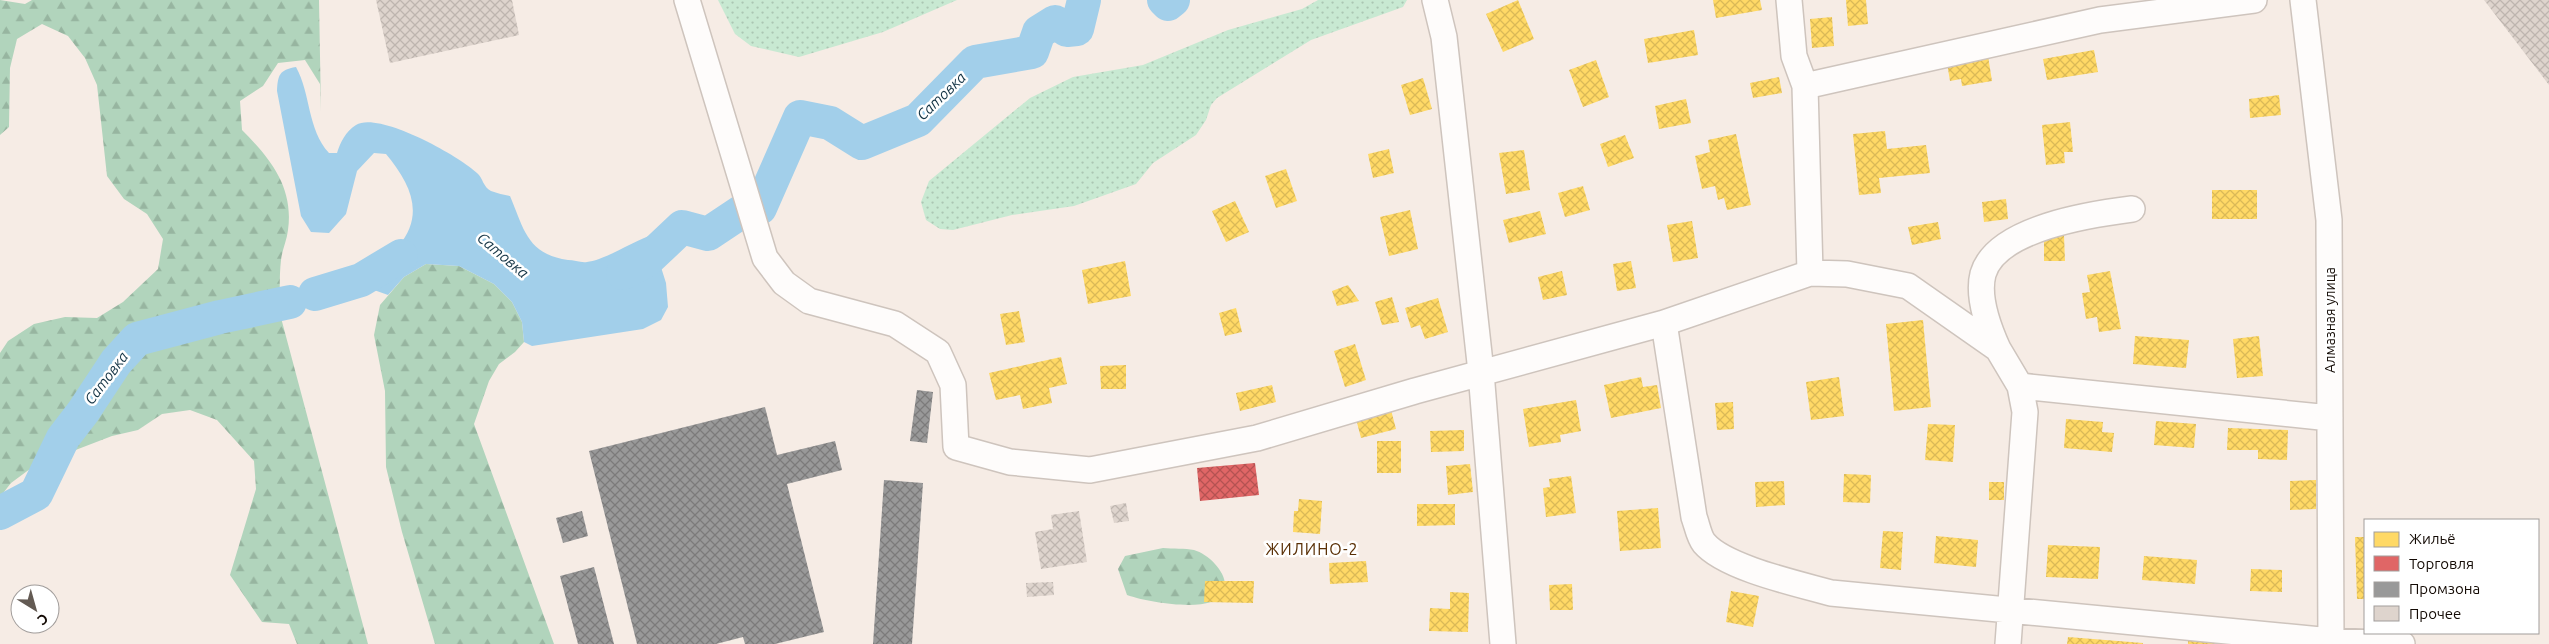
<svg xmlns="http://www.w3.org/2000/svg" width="2549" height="644" font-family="Ubuntu,sans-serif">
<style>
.grass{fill:url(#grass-dots)}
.forest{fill:url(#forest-firs)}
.water{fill:#a2cfea}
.homes{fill:url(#homes-cross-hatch)}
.shops{fill:url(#shops-cross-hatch)}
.industry{fill:url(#industry-cross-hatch)}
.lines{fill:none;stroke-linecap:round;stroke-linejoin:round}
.river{stroke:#a2cfea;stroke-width:34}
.building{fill:url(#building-cross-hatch)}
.minor-casing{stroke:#cec4bd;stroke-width:28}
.minor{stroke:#fefcfb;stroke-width:25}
.labels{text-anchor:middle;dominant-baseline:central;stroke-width:5;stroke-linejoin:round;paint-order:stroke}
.street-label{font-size:14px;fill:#140b05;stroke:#fff}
.water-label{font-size:15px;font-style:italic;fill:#133344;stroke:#fff}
.quarter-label{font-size:16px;letter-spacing:1px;fill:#592f05;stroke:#fff}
</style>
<defs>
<pattern id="grass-dots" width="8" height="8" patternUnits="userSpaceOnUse" patternTransform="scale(1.25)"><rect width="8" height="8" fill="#c8e9d2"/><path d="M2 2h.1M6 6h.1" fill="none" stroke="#abc6b3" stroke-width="1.8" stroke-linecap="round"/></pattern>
<pattern id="forest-firs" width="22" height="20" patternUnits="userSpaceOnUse" patternTransform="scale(1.25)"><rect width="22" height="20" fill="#b1d4bc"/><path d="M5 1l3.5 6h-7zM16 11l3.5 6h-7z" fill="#97b5a0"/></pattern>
<pattern id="homes-cross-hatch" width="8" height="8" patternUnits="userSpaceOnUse" patternTransform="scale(1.25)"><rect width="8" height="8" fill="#ffd966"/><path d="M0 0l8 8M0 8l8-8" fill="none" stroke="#dab957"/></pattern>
<pattern id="shops-cross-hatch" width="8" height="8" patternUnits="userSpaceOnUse" patternTransform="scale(1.25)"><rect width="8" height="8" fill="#e06666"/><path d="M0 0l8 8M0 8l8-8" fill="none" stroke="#b45252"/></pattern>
<pattern id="industry-cross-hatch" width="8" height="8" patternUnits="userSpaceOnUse" patternTransform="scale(1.25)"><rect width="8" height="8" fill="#999"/><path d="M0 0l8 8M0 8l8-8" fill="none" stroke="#7c7b7b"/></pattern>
<pattern id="building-cross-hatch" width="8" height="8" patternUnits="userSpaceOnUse" patternTransform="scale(1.25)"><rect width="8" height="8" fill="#ded4cd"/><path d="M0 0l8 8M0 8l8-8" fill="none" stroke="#beb5af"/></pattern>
</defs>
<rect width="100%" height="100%" fill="#f6ece5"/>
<!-- grass -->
<path class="grass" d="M718,0H957L883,32L799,57L751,46L735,34Z
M1318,0H1407L1403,7L1311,40L1217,98L1211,105L1206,120L1196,135L1153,163L1136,184L1074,206L1012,215L953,230L940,229L926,220L921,202L929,181L1030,98L1073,77L1143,65L1228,30L1302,9Z"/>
<!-- forest -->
<path class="forest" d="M0,0L25,4L32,0H319L321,112L320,84L305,60L278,63L263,86L240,101L242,130C270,158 294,187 288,230C287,240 282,250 281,260C279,278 280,296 280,314L368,644H297L289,624L262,622L230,575L256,489L254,461L217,420L190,410L162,414L138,430L112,436L34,466L11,483L0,497V353L8,341L34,324L65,317L97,318L123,302L158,269L163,239L147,214L124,199L107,176L97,85L85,58L68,36L42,24L17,39L10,68L9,127L0,135Z
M426,264L459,266L494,284L512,302L522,322L524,342L515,352L499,364L489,381L474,424L554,644H435L402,532L386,467L385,391L374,335L380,305L404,277Z
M1163,548C1173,549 1185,548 1194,550C1215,556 1242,590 1211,602C1191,609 1147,602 1127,595L1118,569L1125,556Z"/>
<!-- water -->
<path class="water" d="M296,67C311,94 307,129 329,153H337C340,143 346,131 356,125C379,111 459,156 477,173C483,178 483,187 491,191C497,193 504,195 510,196C524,229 527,254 568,260C574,260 581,263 587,262C606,260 634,240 655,234L660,238V264L666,283L668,307L661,320L643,329L532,346L524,342L522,322L512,302L494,284L459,266L426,264L404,277L388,295L374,290L361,280C373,259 385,262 398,247C426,214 410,183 386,154L374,153L357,171L346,214L329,233L311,232L301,216L277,91C278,75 279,70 296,67Z"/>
<!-- homes -->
<path class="homes" d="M1518,0L1534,39L1503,52L1486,14Z
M1713,0H1760L1762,10L1716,18Z
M1846,0H1866L1868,24L1848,26Z
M1832,17L1834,46L1812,48L1810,19Z
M1694,30L1698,55L1648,63L1644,39Z
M2094,50L2098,72L2047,80L2043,59Z
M1988,56L1992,81L1962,86L1961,79L1950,81L1947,63Z
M1596,60L1609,97L1583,107L1569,70Z
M1779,77L1782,93L1753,98L1750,83Z
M1423,78L1432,109L1410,115L1401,85Z
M2279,95L2281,115L2250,118L2249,99Z
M1686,99L1691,123L1659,129L1655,106Z
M2070,122L2073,152H2064L2065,163L2046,165L2042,125Z
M1885,131L1887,149L1926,145L1930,173L1879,178L1881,193L1859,195L1853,134Z
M1736,134L1751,205L1727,210L1724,198L1718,200L1715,186L1702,189L1695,156L1710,152L1708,140Z
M1625,135L1634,158L1608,167L1600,144Z
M1389,149L1394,173L1373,178L1368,154Z
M1524,150L1530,190L1506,194L1499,153Z
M1286,169L1297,201L1276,208L1265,176Z
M1583,186L1590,210L1565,217L1558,193Z
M2212,190H2257V219H2212Z
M2006,199L2008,219L1984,222L1982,202Z
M1235,201L1249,232L1226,242L1212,211Z
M1410,210L1418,249L1389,256L1380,217Z
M1540,211L1546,234L1509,243L1503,220Z
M1692,221L1698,258L1673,262L1667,225Z
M1938,222L1941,239L1912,245L1908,227Z
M2044,235H2064L2065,261H2044Z
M1125,261L1131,296L1088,304L1082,270Z
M1631,261L1636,288L1617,291L1613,264Z
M1562,271L1567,295L1543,300L1538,277Z
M2110,271L2121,329L2099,332L2097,317L2086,319L2082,293L2090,292L2087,275Z
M1348,285L1359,301L1337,306L1332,291Z
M1392,297L1399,322L1382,325L1375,302Z
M1438,298L1448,332L1425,339L1420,325L1411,328L1405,308Z
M1236,308L1242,332L1225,336L1219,313Z
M1019,311L1025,342L1006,345L1000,314Z
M1923,320L1931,407L1894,411L1886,324Z
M2135,336L2189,340L2186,368L2133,364Z
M2259,336L2263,376L2237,378L2233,339Z
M1355,344L1366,380L1345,387L1334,351Z
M1061,357L1067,384L1049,388L1052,403L1023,409L1020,395L996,400L989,373Z
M1126,365V389H1101L1100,366Z
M1641,377L1643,387L1657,385L1661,408L1611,418L1604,385Z
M1839,377L1844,416L1811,420L1806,382Z
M1272,385L1276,402L1240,411L1236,393Z
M1576,400L1581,431L1560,435L1561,442L1529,447L1523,409Z
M1733,402L1734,429L1717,430L1715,403Z
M1390,406L1396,429L1361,438L1355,415Z
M2066,419L2103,422L2102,432L2114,433L2112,452L2064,448Z
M2156,421L2196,424L2194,448L2154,445Z
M1928,424L1955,425L1953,462L1925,460Z
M2228,428L2288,430L2287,460L2258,459V450H2227Z
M1464,430V451L1431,452L1430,431Z
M1377,441H1401V473H1377Z
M1470,464L1473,492L1448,495L1446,466Z
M1844,474L1871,475L1870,503L1843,502Z
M1571,476L1576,513L1546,517L1543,488L1550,487L1549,479Z
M2316,480V509L2290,510V481Z
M1784,481L1785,505L1756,507L1755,482Z
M1989,482H2004V500H1989Z
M1299,499L1322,501L1320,534L1293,532L1294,511H1298Z
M1417,504H1455V525L1417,526Z
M1658,508L1661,548L1620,551L1617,511Z
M1883,531L1903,532L1901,570L1880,568Z
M1936,536L1978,540L1976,567L1934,563Z
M2355,537H2365V599H2357Z
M2048,545L2100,547L2098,579L2046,577Z
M2144,556L2197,560L2195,584L2142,580Z
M1366,561L1368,582L1330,584L1329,563Z
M2251,569L2282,570V592L2250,591Z
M1205,581H1254L1253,603L1204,602Z
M1572,584L1573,610H1550L1549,585Z
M1731,591L1759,596L1753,627L1726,622Z
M1450,592L1469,593L1468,632L1429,631L1430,608L1450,609Z
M2068,637L2143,643V644H2067Z
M2188,638L2215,639V644H2188Z"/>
<!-- shops -->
<path class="shops" d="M1255,463L1259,495L1200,501L1197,468Z"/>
<!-- industry -->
<path class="industry" d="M917,390L933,392L927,443L910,441Z
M765,407L777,455L835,441L842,470L787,484L824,632L775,644H745L743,637L716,644H637L589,451Z
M884,480L923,483L912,644H873Z
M582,511L588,536L563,543L556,518Z
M594,567L614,644H578L560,576Z"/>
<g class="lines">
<!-- river -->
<path class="river" d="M1164,0L1168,4L1173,0
M760,208L800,117L830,123L862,143L918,120L975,62L1032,52L1039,32L1055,22L1067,30L1077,29L1084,0
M623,273L646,261L682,227L708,234L741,212
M315,294L361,280L401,256
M0,513L36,494L63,438L83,412L116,362L137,339L220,317L290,302"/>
</g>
<!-- building -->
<path class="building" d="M376,0H512L519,35L390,63Z
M2484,0H2549V85Z
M1126,503L1129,521L1114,523L1110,506Z
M1079,511L1087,562L1041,569L1035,532L1053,529L1051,515Z
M1053,582L1054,595L1027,597L1026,583Z"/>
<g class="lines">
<defs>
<path id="minor" d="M687,0L765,258L784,283L809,301L895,324L938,352L953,385L956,447L1010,462L1090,470L1257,438L1415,391L1664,323L1810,273
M1435,0L1444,37L1481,372L1503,644
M1789,0L1794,56L1805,86L1810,273L1847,274L1908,286L1998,349L2020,386L2025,412L2008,644
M2303,0L2329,220L2331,644
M1805,86L2100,20L2254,0
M1664,323L1694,517C1697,525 1699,537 1704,543C1725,568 1799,584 1831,593L2331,641L2402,644
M1998,349C1989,329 1977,297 1983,274C1996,228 2092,214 2132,209
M2020,386L2330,418"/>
</defs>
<!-- minor casing -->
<use href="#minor" class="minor-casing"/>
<!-- minor -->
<use href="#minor" class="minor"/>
</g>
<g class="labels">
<!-- street labels -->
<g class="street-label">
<text transform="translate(2330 320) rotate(-90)">Алмазная улица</text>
</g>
<!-- water labels -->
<g class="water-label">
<text transform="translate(941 96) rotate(-44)">Сатовка</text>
<text transform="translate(503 255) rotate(40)">Сатовка</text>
<text transform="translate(106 378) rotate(-53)">Сатовка</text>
</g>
<!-- quarter labels -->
<g class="quarter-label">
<text x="1312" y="549">ЖИЛИНО-2</text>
</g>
</g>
<!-- legend -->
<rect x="2364" y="519" width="175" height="115" fill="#ffffff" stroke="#a19d9b"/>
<rect x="2374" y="532" width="25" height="15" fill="#ffd966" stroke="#a19d9b"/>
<text x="2409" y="544" font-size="15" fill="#140b05">Жильё</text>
<rect x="2374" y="556" width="25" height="15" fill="#e06666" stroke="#a19d9b"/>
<text x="2409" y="569" font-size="15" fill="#140b05">Торговля</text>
<rect x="2374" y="582" width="25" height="15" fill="#999999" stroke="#a19d9b"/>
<text x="2409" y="594" font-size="15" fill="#140b05">Промзона</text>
<rect x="2374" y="606" width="25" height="15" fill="#ded4cd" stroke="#a19d9b"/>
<text x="2409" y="619" font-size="15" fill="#140b05">Прочее</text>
<!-- north arrow -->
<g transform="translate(35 609) rotate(143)"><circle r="24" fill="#ffffff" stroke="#a19d9b"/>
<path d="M0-4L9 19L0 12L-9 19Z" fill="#635a53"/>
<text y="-8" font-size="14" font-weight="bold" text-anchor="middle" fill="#140b05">С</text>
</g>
</svg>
